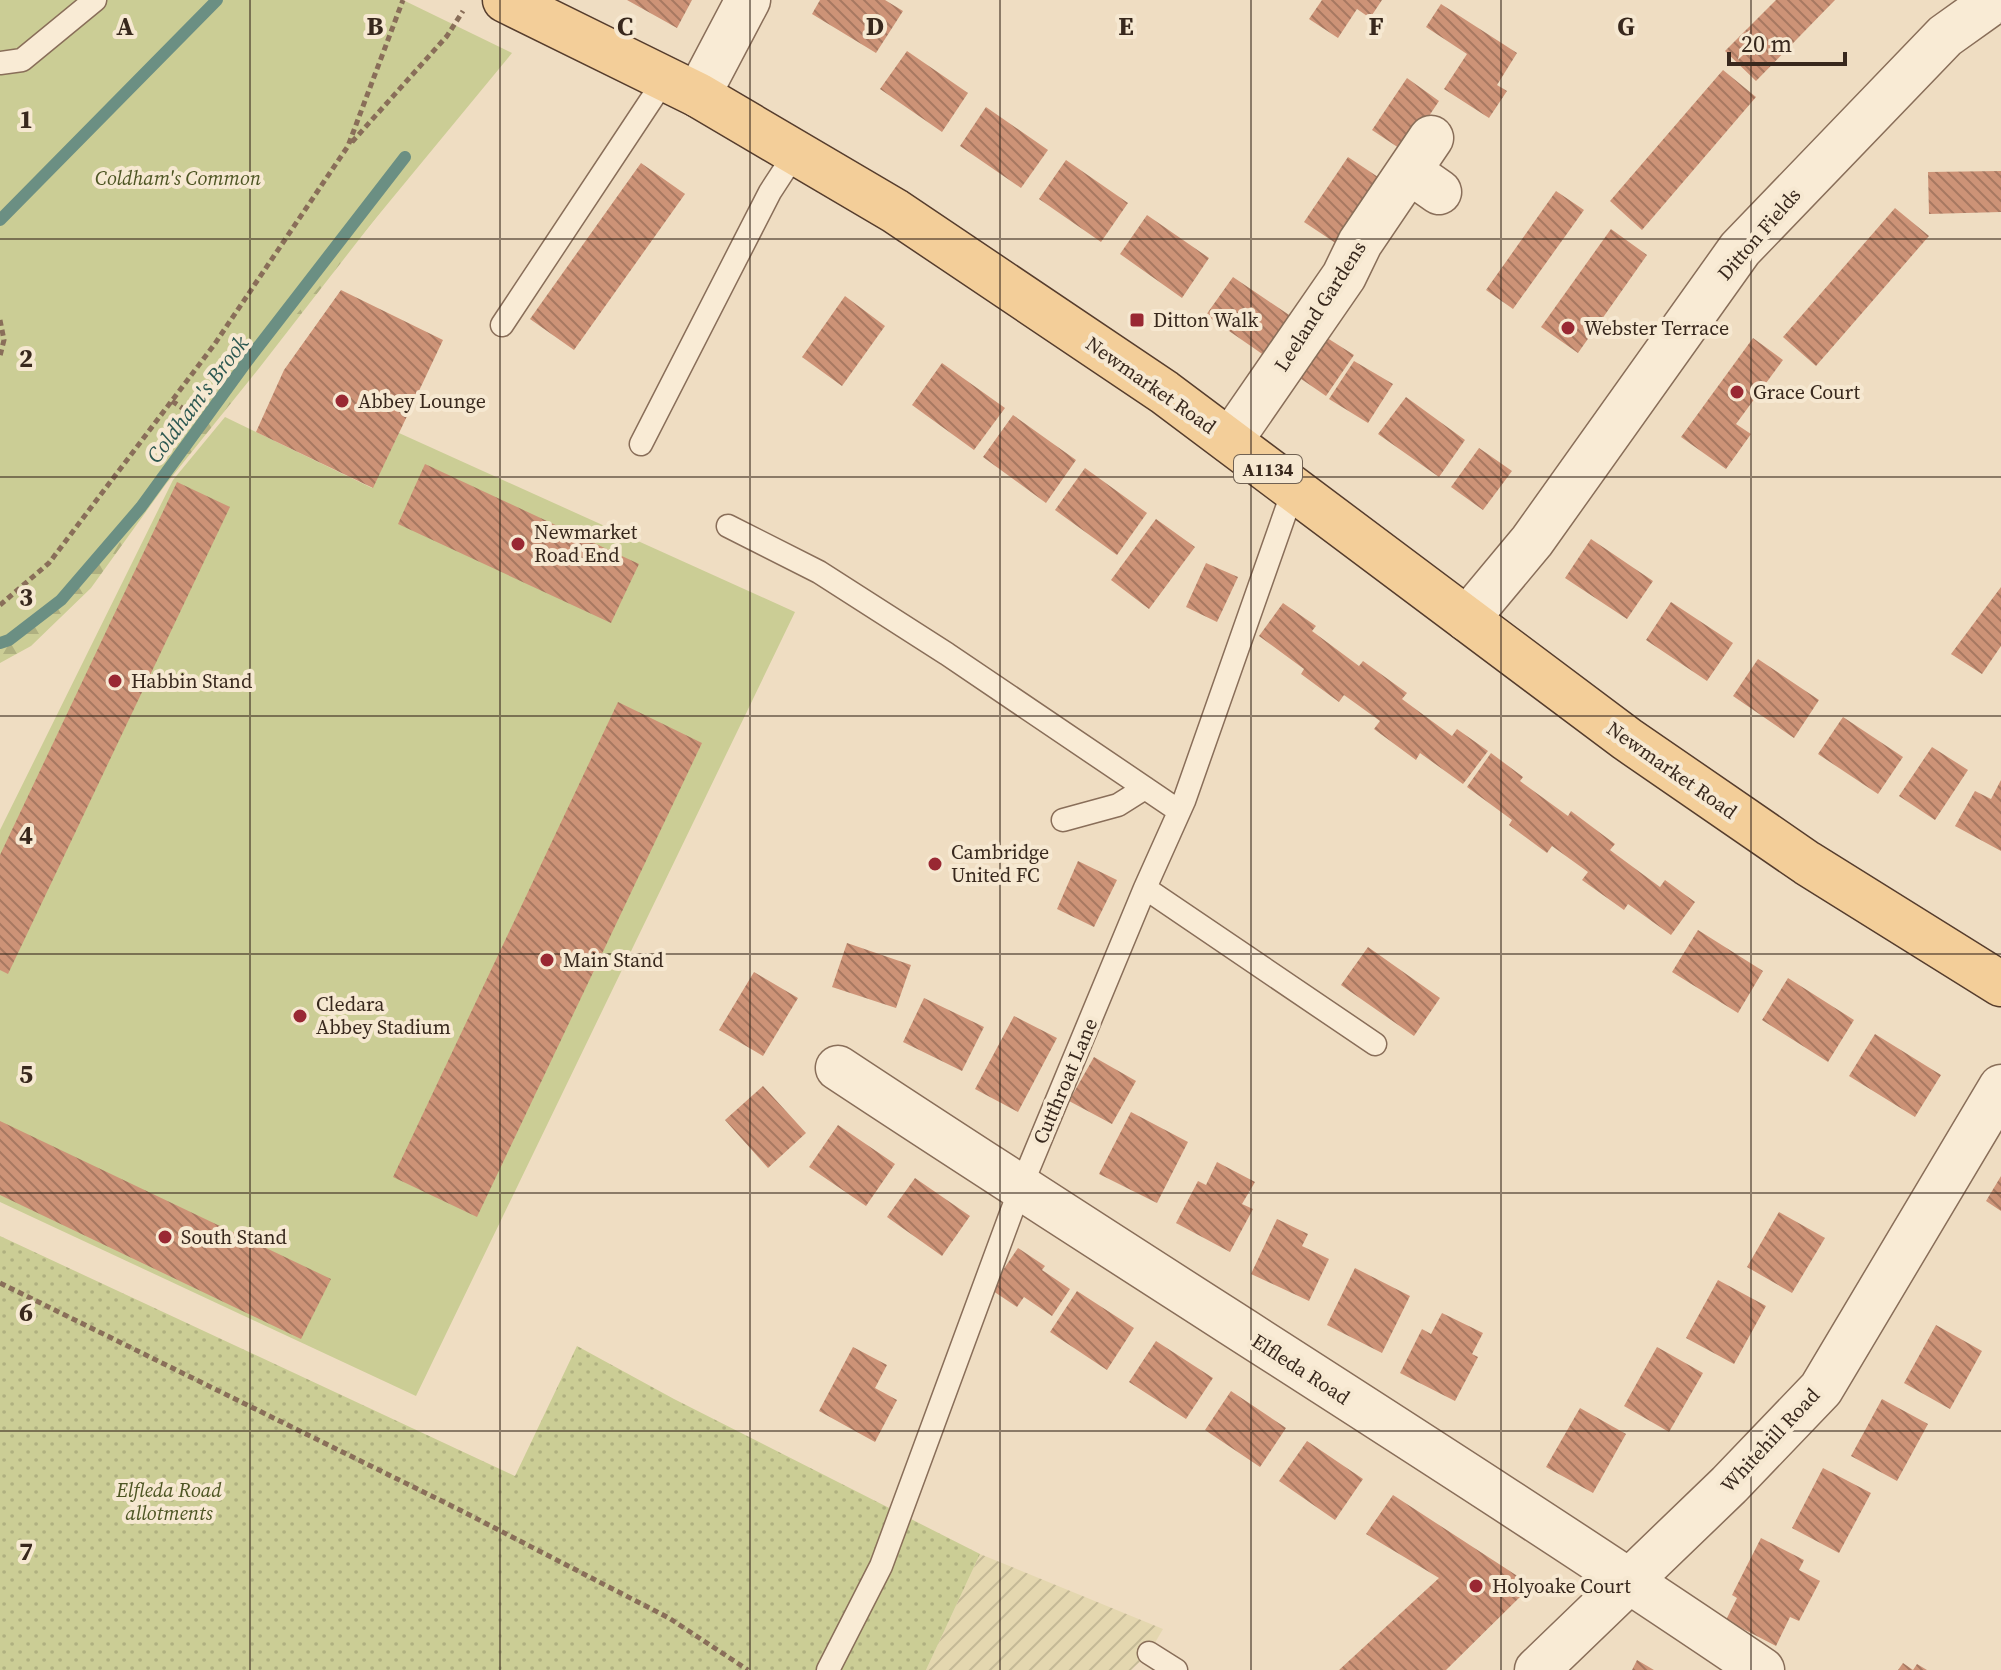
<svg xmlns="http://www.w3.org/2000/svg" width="2001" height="1670" font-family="'Source Serif 4',serif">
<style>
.farmland{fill:url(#farmland-furrows)}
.forest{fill:url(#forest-firs)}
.park{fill:#cbcd95}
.garden{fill:url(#garden-dots)}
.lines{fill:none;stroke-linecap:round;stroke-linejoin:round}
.stream{stroke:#6b8f83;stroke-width:12}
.building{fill:url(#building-back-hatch)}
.lane-casing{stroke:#896e59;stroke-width:25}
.street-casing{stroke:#896e59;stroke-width:47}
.primary-casing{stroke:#563d2d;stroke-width:47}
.path{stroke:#896e59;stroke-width:5;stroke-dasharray:6 4;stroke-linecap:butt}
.lane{stroke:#f9ebd5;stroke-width:22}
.street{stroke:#f9ebd5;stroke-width:44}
.primary{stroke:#f3ce99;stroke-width:44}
.grid{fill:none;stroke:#38281d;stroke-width:2;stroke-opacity:0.55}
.poi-dot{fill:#992833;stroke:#f6e8d1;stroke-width:3}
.labels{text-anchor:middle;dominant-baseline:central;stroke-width:8;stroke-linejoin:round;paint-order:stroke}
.shield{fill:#f6e8d1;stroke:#716253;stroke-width:2}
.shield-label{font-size:18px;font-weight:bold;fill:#38281d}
.park-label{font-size:20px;font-style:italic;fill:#4d5523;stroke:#f6e8d1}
.street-label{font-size:20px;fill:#38281d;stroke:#f6e8d1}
.poi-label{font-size:20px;fill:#38281d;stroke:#f6e8d1;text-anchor:start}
.water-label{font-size:22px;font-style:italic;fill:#2c5851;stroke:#f6e8d1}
.grid-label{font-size:26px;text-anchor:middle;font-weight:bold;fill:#38281d;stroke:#f6e8d1;stroke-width:8;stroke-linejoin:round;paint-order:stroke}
</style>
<defs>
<pattern id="farmland-furrows" width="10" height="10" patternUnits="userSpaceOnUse" patternTransform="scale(2)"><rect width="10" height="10" fill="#e4d7af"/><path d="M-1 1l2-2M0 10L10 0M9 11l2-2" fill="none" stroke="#c4b996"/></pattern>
<pattern id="forest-firs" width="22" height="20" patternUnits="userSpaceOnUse" patternTransform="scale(2)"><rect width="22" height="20" fill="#cbcd95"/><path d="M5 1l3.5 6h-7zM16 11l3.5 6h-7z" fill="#afb080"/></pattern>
<pattern id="garden-dots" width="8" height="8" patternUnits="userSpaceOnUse" patternTransform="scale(2)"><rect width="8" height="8" fill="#cbcd95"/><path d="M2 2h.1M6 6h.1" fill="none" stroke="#afb080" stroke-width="1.8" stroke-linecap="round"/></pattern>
<pattern id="building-back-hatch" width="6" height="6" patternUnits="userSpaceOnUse" patternTransform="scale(2)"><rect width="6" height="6" fill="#cd9377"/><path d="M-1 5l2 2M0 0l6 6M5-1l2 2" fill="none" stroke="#a77861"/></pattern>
</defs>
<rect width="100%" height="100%" fill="#efddc2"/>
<!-- farmland -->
<path class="farmland" d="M980,1554L1163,1629L1149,1653L1131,1670H926Z"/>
<!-- forest -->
<path class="forest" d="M420,161L260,367L166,484L91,588L31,646L0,663V649L11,644L65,601L147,503L248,364Z"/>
<!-- park -->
<path class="park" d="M0,0H403L512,53L61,600L0,641Z
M225,417L372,488L399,433L795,612L416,1396L0,1202V830L173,480Z"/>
<!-- garden -->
<path class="garden" d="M0,1236L515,1476L577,1346L674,1399L980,1554L926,1670H0Z"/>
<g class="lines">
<!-- stream -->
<path class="stream" d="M0,220L217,0
M0,643L9,640L61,600L141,507L248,360L405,157"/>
</g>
<!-- building -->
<path class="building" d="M627,0H692L677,28Z
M820,0H885L903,11L876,53L812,14Z
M1322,0H1382L1370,18L1357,9L1338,38L1309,19Z
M1776,0H1835L1756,81L1725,51Z
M1441,4L1517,53L1497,85L1507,91L1489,118L1444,89L1467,54L1426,27Z
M907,51L968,93L942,132L880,89Z
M1723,70L1756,97L1642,230L1610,201Z
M1407,78L1439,101L1405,152L1372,130Z
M986,107L1048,150L1021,188L960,146Z
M1348,157L1381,179L1337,244L1304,222Z
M1066,160L1128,203L1101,242L1039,199Z
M641,163L685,194L574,350L530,319Z
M2001,171V212L1929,214L1928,172Z
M1556,191L1584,210L1513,309L1486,290Z
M1895,208L1929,236L1816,366L1783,337Z
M1147,215L1209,258L1182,298L1120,254Z
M1611,229L1647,255L1578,353L1541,327Z
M1233,277L1295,319L1268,358L1206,315Z
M341,290L443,340L373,488L256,432L284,370Z
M845,296L885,326L842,386L802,357Z
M1321,334L1354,355L1326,396L1294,374Z
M1753,338L1783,360L1736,424L1751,434L1726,469L1681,437Z
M1354,361L1393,384L1368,423L1329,399Z
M942,363L1005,408L974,450L912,405Z
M1406,397L1465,440L1439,477L1378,434Z
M1013,415L1076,460L1046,503L983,457Z
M1479,448L1512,471L1483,510L1451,487Z
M425,464L639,564L611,623L398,524Z
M1085,468L1147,513L1117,555L1055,510Z
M177,482L230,507L8,974L0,970V855Z
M1156,519L1195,547L1149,609L1111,580Z
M1591,539L1653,581L1627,619L1565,578Z
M1206,563L1238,577L1217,622L1186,607Z
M2001,587V646L1982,674L1951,654Z
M1671,602L1733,643L1707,681L1646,640Z
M1283,603L1316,626L1312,631L1359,666L1363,661L1407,693L1402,699L1452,736L1457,729L1488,751L1463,784L1420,753L1416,760L1374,729L1380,721L1344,695L1339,702L1301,674L1304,669L1259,636Z
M1758,659L1819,700L1794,738L1733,696Z
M618,702L702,743L477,1217L393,1177Z
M1843,717L1903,757L1878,794L1818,754Z
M1932,747L1968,770L1935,820L1899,796Z
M1491,753L1523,777L1520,781L1568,816L1571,811L1615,844L1610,850L1660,887L1665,880L1695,902L1671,935L1628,904L1624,910L1582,880L1588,872L1552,846L1547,853L1509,825L1512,820L1467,787Z
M2001,780V851L1955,826L1975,791L1991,799Z
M1078,861L1117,880L1094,927L1057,909Z
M1698,930L1763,971L1738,1013L1672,972Z
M847,943L911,965L896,1008L832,987Z
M1368,947L1440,998L1414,1036L1341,985Z
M754,972L798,998L763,1056L719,1030Z
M1788,978L1854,1020L1828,1062L1762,1020Z
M924,998L984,1027L962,1071L903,1042Z
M1014,1016L1057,1038L1018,1112L975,1089Z
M1875,1034L1941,1075L1915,1117L1849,1076Z
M1094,1057L1136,1081L1112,1124L1069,1101Z
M763,1086L806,1133L768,1168L725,1120Z
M1131,1112L1188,1142L1157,1203L1099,1174Z
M0,1121L331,1279L301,1339L0,1195Z
M838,1125L895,1164L866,1206L809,1167Z
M1217,1162L1255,1182L1242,1204L1253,1209L1230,1252L1176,1223L1198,1181L1206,1185Z
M2001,1176V1211L1986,1201Z
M915,1178L970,1216L942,1256L887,1217Z
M1779,1212L1825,1238L1792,1293L1747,1267Z
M1277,1219L1308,1234L1302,1246L1329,1259L1309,1301L1251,1274Z
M1018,1248L1045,1266L1042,1270L1070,1289L1052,1316L1024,1297L1017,1307L990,1289Z
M1355,1268L1410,1296L1382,1353L1327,1325Z
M1718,1280L1766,1306L1734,1364L1686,1338Z
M1077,1291L1134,1328L1107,1370L1050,1332Z
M1442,1313L1483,1333L1472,1354L1478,1357L1455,1401L1400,1373L1422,1329L1431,1334Z
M1936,1325L1982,1351L1950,1409L1904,1383Z
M1156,1341L1213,1378L1186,1419L1129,1382Z
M853,1347L887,1365L875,1388L897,1400L875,1442L819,1411Z
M1657,1347L1703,1373L1669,1432L1624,1406Z
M1231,1391L1286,1428L1260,1467L1205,1430Z
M1882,1399L1928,1424L1897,1481L1851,1456Z
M1580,1408L1626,1434L1593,1493L1546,1467Z
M1307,1441L1363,1479L1335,1520L1279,1481Z
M1823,1468L1871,1493L1839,1553L1792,1528Z
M1393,1495L1522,1579L1523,1594L1446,1670H1339L1439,1578L1366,1534Z
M1761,1538L1804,1560L1799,1570L1820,1581L1799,1621L1790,1617L1776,1646L1726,1620L1737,1598L1732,1595Z
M1637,1660L1654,1670H1632Z
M1903,1663L1913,1670L1917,1664L1927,1670H1898Z"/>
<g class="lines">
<defs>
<path id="lane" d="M0,63L22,60L95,0
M502,325L665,79
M641,444L770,192L796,152
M728,526L819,572L947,654L1179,811
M1063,820L1118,805L1145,788
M1145,888L1375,1044
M1149,1653L1176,1670
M828,1670L881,1566L1020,1189L1145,888L1184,801L1294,488"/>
<path id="street" d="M698,95L748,0
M1409,171L1439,192
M1230,441L1344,276L1360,243L1431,138
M1467,619L1532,541L1740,249L1945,36L1994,1L2001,0
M838,1068C1145,1271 1458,1464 1762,1670
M1537,1670L1729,1485L1821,1389L2001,1087"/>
<path id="primary" d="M505,0L698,95L895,211L1164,392L1627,739L1807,863L2001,984"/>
</defs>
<!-- lane casing -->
<use href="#lane" class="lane-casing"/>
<!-- street casing -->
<use href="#street" class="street-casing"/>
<!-- primary casing -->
<use href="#primary" class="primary-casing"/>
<!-- path -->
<path class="path" d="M352,142L447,36L463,11
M0,320L4,340L0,356
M172,401L197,418
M0,605L49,563L214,345L348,146L403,0
M0,1283L458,1509L669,1618L748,1670"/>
<!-- lane -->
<use href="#lane" class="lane"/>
<!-- street -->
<use href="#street" class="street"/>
<!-- primary -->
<use href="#primary" class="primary"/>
</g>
<!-- grid -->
<path class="grid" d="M250,0V1670M500,0V1670M750,0V1670M1000,0V1670M1251,0V1670M1501,0V1670M1751,0V1670M0,239H2001M0,477H2001M0,716H2001M0,954H2001M0,1193H2001M0,1431H2001"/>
<!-- markers -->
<g class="poi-dot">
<rect x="1129" y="312" width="16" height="16" rx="4"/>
<circle cx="1568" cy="328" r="8"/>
<circle cx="1737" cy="392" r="8"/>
<circle cx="342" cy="401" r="8"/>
<circle cx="518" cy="544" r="8"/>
<circle cx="115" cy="681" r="8"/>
<circle cx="935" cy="864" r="8"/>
<circle cx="547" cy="960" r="8"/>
<circle cx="300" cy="1016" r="8"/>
<circle cx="165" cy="1237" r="8"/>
<circle cx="1476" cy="1586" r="8"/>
</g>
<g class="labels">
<!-- shield labels -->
<rect class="shield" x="1234" y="455" width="68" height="28" rx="6"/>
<g class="shield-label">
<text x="1268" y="469">A1134</text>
</g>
<!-- park labels -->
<g class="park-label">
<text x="178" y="178">Coldham's Common</text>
<text x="169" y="1490">Elfleda Road<tspan x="169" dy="23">allotments</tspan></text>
</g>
<!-- street labels -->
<g class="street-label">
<text transform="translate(1759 234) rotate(-49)">Ditton Fields</text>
<text transform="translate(1320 306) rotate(-57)">Leeland Gardens</text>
<text transform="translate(1151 385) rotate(35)">Newmarket Road</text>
<text transform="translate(1672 770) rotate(35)">Newmarket Road</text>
<text transform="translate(1065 1081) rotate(-67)">Cutthroat Lane</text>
<text transform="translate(1301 1369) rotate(33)">Elfleda Road</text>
<text transform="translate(1770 1440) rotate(-47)">Whitehill Road</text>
</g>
<!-- poi labels -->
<g class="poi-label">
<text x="1153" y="320">Ditton Walk</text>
<text x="1584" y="328">Webster Terrace</text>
<text x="1753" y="392">Grace Court</text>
<text x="358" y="401">Abbey Lounge</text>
<text x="534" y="532">Newmarket<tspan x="534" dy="23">Road End</tspan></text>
<text x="131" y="681">Habbin Stand</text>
<text x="951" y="852">Cambridge<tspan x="951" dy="23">United FC</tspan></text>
<text x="563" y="960">Main Stand</text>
<text x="316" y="1004">Cledara<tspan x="316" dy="23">Abbey Stadium</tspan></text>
<text x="181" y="1237">South Stand</text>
<text x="1492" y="1586">Holyoake Court</text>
</g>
<!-- water labels -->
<g class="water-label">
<text transform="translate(197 399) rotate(-53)">Coldham's Brook</text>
</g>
</g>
<g class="grid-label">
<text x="125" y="35">A</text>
<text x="375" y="35">B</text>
<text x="625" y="35">C</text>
<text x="875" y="35">D</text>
<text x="1126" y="35">E</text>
<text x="1376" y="35">F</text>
<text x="1626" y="35">G</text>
<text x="26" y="128">1</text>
<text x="26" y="367">2</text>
<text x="26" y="606">3</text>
<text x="26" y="844">4</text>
<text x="26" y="1083">5</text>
<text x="26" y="1321">6</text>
<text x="26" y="1560">7</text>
</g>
<!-- scale -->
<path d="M1729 52v12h116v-12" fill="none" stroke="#38281d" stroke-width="4"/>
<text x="1741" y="52" font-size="24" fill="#38281d" stroke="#f6e8d1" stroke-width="6" paint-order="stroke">20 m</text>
</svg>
